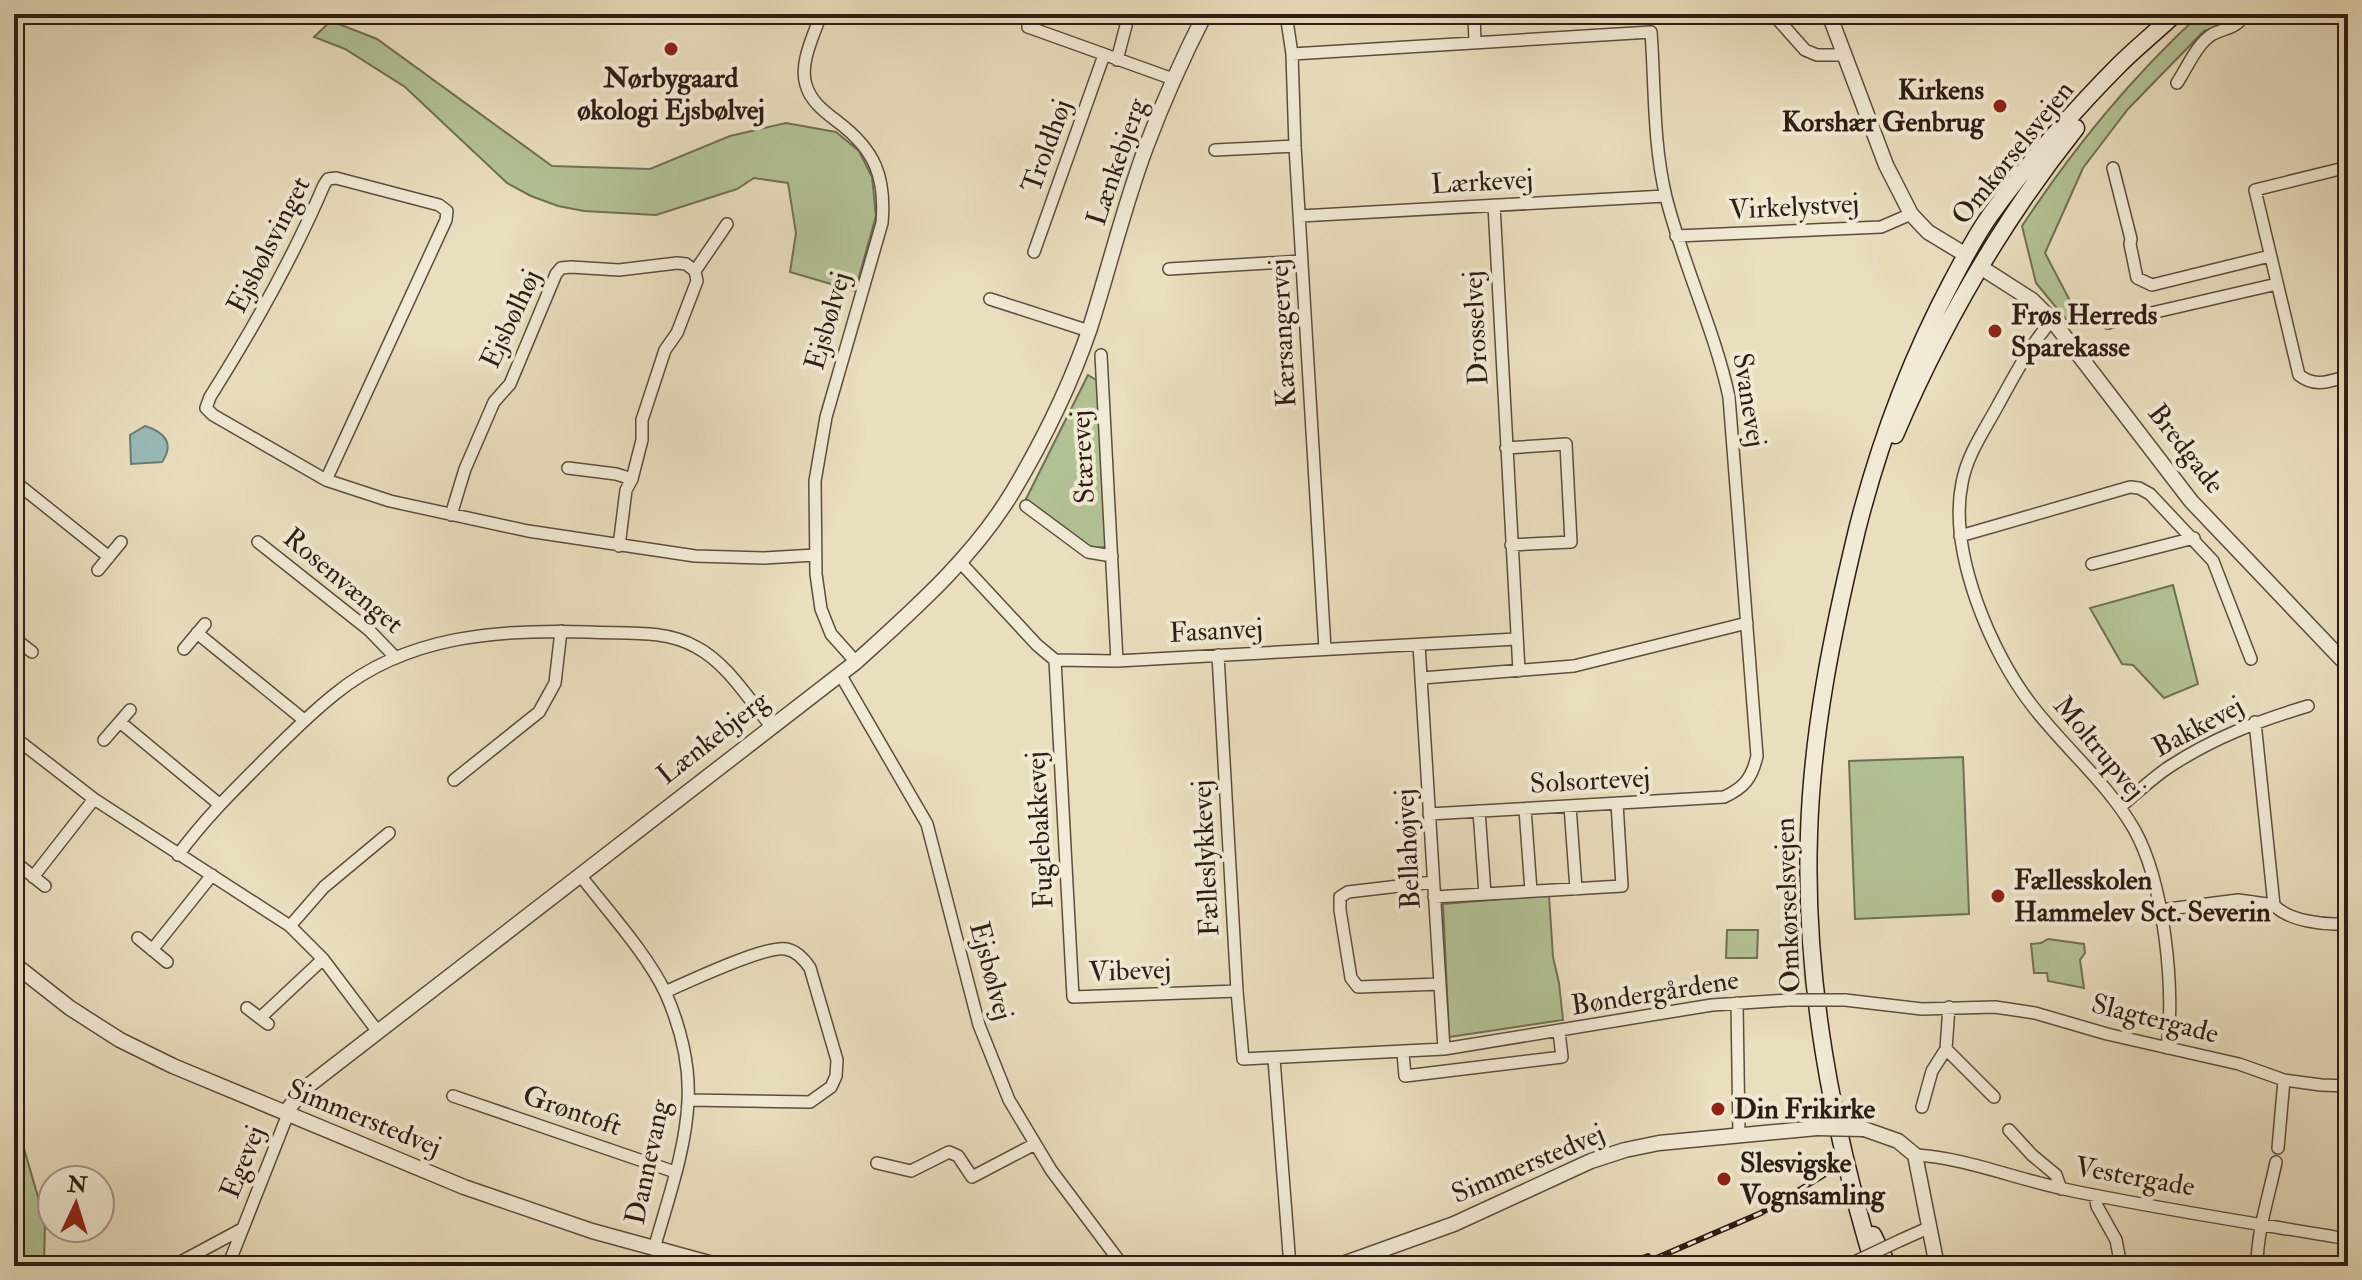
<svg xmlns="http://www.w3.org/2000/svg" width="2362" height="1280" font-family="'IM FELL Double Pica',serif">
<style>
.green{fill:#b2c295;stroke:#707054;stroke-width:2}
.water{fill:#99bbb8;stroke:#6e7c76;stroke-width:2}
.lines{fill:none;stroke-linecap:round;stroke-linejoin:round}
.minor-casing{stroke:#5c4d3e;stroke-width:14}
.tertiary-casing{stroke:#5c4d3e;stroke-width:17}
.secondary-casing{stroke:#2d1d14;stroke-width:19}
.minor{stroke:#f1ead5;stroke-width:11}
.tertiary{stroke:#f1ead5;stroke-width:14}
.secondary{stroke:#f1ead5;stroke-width:16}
.rail-casing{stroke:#2d1d14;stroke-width:6}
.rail{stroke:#f1ead5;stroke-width:3;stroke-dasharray:9;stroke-linecap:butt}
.minor-bridge-casing{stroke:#5c4d3e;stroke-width:14;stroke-linecap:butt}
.tertiary-bridge-casing{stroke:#5c4d3e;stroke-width:17;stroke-linecap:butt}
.minor-bridge{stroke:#f1ead5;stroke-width:11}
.tertiary-bridge{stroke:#f1ead5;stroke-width:14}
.poi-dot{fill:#8f2418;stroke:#f1ead5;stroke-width:3}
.labels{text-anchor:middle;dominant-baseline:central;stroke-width:8;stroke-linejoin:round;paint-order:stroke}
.poi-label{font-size:28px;font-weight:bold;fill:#2d1d14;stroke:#f1ead5;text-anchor:start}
.street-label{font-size:28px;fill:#2d1d14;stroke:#f1ead5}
</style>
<rect width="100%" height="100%" fill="#e9debe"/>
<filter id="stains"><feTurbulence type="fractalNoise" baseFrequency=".0025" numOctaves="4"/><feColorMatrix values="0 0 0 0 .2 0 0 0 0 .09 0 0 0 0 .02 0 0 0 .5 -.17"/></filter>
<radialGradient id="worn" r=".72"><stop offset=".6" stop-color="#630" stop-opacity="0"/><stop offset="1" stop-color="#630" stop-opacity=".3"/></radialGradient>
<!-- green -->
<path class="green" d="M2200,14H2238L2233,22L2204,31L2128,109L2083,168L2045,253L2079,318L2069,323L2036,283L2022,226C2075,146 2130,79 2200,14Z
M331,21L377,39L552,166L650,169L730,136L786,123L836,132L859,151L872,177L876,216L855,291L790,272L796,233L788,183L754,178L737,189L656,215L584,211L558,206L531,196L507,183L405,87L345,49L314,37Z
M1088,375L1098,381L1107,547L1090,548L1025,501Z
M2173,585L2198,684L2164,698L2133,665L2122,664L2090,608Z
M1963,757L1969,914L1855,919L1849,761Z
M1549,895L1553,957L1559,983L1563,1020L1449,1037L1443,904Z
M1727,930H1758L1757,958H1726Z
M2048,939L2084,944L2085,953L2080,960L2084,988L2048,981L2047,973H2034L2031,944L2041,943Z
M14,1122L20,1135L45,1221L44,1266H14Z"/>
<!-- water -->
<path class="water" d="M145,426C164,432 175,443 162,462L131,464L130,435Z"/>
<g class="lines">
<defs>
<path id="minor" d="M821,14C814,35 799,63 806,85C811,102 825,112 838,122C875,150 886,177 882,223L826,417L815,481L816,574L821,609L831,634L856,662
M1029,14L1028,27L1173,79
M1286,14L1292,54L1295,146L1325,649
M1474,14L1475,42
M1773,14L1805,50L1817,55H1845
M1292,54L1651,32C1655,86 1653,144 1666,197C1683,265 1714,328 1729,397L1757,756C1752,778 1744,788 1724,797L1429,814
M1117,60L1129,14
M2177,83C2187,68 2197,43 2213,34C2227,27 2236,29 2245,14
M1215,150L1295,146
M2348,167L2255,190L2299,375C2315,388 2330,381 2348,376
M2113,168L2131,239L2130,244L2137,278L2152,285L2270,256
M1494,205L1519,671
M1300,216L1665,196
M1676,236L1881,227L1911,214
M1034,252L1104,55
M1169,269L1302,261
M695,271L727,224
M990,299L1089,331
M2052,320C2029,347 2014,376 1997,407C1984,431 1967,455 1962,483C1948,552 1991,654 2034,708C2066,749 2108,784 2134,829C2164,882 2175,987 2167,1048
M2108,323L2277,284
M1101,355L1117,661
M1506,448L1566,444L1571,542L1511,545
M568,468L616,474L632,479
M326,480L446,220L447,211L439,205L336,178L328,179L324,185C292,260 253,329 210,397L206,408L213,415L326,480L390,501L528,531L695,556L764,558L815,555
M14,481L109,557
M1026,506L1088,552L1112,556
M451,515L465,469L494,402L510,384L556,274L561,268L571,267L619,270L677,263L686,264L695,271L697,281L677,333L665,350L642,420V440L632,479L626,490L619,546
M1960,536L2130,487L2139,488L2150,494L2213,561L2251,659
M258,542L369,630L396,658
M960,562L1037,645L1055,660L1117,661L1516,639
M2092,564L2194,538
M98,570L121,542
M197,633L304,720
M14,638L32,652
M1419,645L1444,1049
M184,649L205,624
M1218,655L1237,991L1243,1059L1444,1049L1712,1005L1788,1000
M1055,660L1073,997L1237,991
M840,674L927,824L979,1025L1009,1100L1051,1170L1123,1266
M1422,678L1574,666L1747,623
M120,722L219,804
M2255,722L2274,905
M14,737L94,799L290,926L323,959L378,1032
M104,740L130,710
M454,780L539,712L555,683L561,631
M1570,806L1576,889
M2120,807C2136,794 2152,778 2169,767C2213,738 2258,721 2308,706
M1525,809L1531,891
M1479,811L1485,894
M178,855C205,818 236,788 268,756C290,734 311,713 335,694C407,635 500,629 589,632C624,634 665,629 696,647C727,663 749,700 771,726
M20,866L45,886
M580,875C607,910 648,955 666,994C680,1026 690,1065 688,1101C686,1150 667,1202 654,1249
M33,877L94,799
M1433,882L1348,892L1340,897V910L1351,978L1358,987L1440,984
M1434,897L1622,886L1617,803
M2161,910L2238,900L2274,905C2288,921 2327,926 2348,923
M290,926L324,887L389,833
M138,938L167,962
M152,950L212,875
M665,992C688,982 765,945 786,949C797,951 804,959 810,968L837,1060L836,1076L831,1087L810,1102L688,1100
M1845,1000L1922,1009L1995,1007L2035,1013L2107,1034L2239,1064L2284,1080L2321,1085L2348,1086
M1737,1003L1739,1135
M247,1008L268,1024
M260,1018L323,959
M1946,1049L1994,1097
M1403,1053L1405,1076L1562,1057L1559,1032
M1274,1059L1290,1266
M453,1096L675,1172
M1922,1107L1932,1071L1946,1049L1949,1007
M2009,1130L2032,1155L2056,1175L2061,1189
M2278,1148L2284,1080
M1915,1155C1962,1157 2016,1179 2064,1189C2158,1209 2253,1223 2348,1239
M877,1163L911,1171L949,1152L958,1156L972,1177L1035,1144
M2095,1196L2097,1206L2116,1240L2121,1266
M1901,1240L1928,1228
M173,1266L242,1229
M228,1266L288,1114
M2257,1266C2257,1231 2269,1196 2276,1162"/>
<path id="tertiary" d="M1829,14L1886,165L1911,214L1928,232L1966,255
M1982,268L2032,300L2052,320L2191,501L2348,666
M14,964L70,1008L120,1040L173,1066L464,1187L592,1231L720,1266
M285,1113L304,1089L856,662C912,611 972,559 1012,493C1043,441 1071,384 1090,328C1109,268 1124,206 1146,147C1163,102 1183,57 1205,14
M1864,1129L1898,1141L1915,1155L1937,1266
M1337,1266L1454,1224L1591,1161L1625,1150L1659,1143L1817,1128"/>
<path id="secondary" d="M1895,435C1941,327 2003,220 2076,128
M1873,1235L1888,1266
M1874,1266C1832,1126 1804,981 1809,834C1812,731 1833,630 1857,530C1879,443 1910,360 1952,281C1965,257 1977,232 1994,210C2029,162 2077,107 2119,65C2137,47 2157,31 2175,14"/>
</defs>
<!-- minor casing -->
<use href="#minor" class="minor-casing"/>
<!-- tertiary casing -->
<use href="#tertiary" class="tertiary-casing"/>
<!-- secondary casing -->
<use href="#secondary" class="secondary-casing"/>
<!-- minor -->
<use href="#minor" class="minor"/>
<!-- tertiary -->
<use href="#tertiary" class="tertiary"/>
<!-- secondary -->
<use href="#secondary" class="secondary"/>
<defs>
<path id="rail" d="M1621,1266L1648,1256
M1638,1266L1761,1213L1824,1175"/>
</defs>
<!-- rail casing -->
<use href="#rail" class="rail-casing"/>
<!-- rail -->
<use href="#rail" class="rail"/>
<defs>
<path id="minor-bridge" d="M1788,1000H1845
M1846,1266L1901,1240"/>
<path id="tertiary-bridge" d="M1817,1128L1864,1129"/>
</defs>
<!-- minor-bridge casing -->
<use href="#minor-bridge" class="minor-bridge-casing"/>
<!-- tertiary-bridge casing -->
<use href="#tertiary-bridge" class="tertiary-bridge-casing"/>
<!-- minor-bridge -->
<use href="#minor-bridge" class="minor-bridge"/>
<!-- tertiary-bridge -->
<use href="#tertiary-bridge" class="tertiary-bridge"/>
</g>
<!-- markers -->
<g class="poi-dot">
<circle cx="671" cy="49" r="8"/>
<circle cx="2000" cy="106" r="8"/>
<circle cx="1995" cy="331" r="8"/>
<circle cx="1998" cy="896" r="8"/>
<circle cx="1718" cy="1109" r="8"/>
<circle cx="1724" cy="1179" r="8"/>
</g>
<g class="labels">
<!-- poi labels -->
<g class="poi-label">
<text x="671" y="78" text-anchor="middle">Nørbygaard<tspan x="671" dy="32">økologi Ejsbølvej</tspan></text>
<text x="1984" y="90" text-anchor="end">Kirkens<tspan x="1984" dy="32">Korshær Genbrug</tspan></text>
<text x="2011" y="315">Frøs Herreds<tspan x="2011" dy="32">Sparekasse</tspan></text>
<text x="2014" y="880">Fællesskolen<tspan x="2014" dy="32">Hammelev Sct. Severin</tspan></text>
<text x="1734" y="1109">Din Frikirke</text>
<text x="1740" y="1163">Slesvigske<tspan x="1740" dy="32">Vognsamling</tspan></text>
</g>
<!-- street labels -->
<g class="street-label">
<text transform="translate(1047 146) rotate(-70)">Troldhøj</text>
<text transform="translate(2013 153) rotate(-51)">Omkørselsvejen</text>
<text transform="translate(1117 162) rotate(-71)">Lænkebjerg</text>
<text transform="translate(1482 182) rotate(-3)">Lærkevej</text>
<text transform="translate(1794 207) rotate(-3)">Virkelystvej</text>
<text transform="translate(269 245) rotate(-63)">Ejsbølsvinget</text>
<text transform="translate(511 319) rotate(-65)">Ejsbølhøj</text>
<text transform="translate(828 321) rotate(-74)">Ejsbølvej</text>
<text transform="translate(1476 328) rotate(-93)">Drosselvej</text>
<text transform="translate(1283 333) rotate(-93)">Kærsangervej</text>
<text transform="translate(1749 400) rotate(81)">Svanevej</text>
<text transform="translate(2186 449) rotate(52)">Bredgade</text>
<text transform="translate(1083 457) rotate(-93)">Stærevej</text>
<text transform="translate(343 581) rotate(40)">Rosenvænget</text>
<text transform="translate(1216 631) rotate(-3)">Fasanvej</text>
<text transform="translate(2198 727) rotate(-28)">Bakkevej</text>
<text transform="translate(713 738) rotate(-38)">Lænkebjerg</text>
<text transform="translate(2099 748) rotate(50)">Moltrupvej</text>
<text transform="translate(1590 781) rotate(-3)">Solsortevej</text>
<text transform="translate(1040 830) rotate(-93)">Fuglebakkevej</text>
<text transform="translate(1408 849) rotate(-93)">Bellahøjvej</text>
<text transform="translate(1206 858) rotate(-93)">Fælleslykkevej</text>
<text transform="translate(1788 905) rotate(-92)">Omkørselsvejen</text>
<text transform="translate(991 971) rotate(75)">Ejsbølvej</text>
<text transform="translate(1130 971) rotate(-2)">Vibevej</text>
<text transform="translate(1655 993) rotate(-9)">Bøndergårdene</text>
<text transform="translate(2155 1019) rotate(14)">Slagtergade</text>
<text transform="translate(572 1111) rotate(19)">Grøntoft</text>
<text transform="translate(364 1118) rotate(22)">Simmerstedvej</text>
<text transform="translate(243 1162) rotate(-68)">Egevej</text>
<text transform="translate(648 1162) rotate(-78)">Dannevang</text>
<text transform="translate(1528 1164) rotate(-23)">Simmerstedvej</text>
<text transform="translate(2135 1177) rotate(10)">Vestergade</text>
</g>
</g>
<!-- margin -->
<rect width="2362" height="1280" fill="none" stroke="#e9debe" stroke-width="48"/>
<rect x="16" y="16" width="2330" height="1248" fill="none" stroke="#2d1d14" stroke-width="4"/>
<rect x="24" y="24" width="2314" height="1232" fill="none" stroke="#2d1d14" stroke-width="2"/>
<!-- north arrow -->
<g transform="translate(76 1204) rotate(4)"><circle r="38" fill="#f1ead5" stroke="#a39888" stroke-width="2"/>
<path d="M0-6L14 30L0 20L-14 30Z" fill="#8f2418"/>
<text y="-12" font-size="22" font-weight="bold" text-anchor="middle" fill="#2d1d14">N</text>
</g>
<rect width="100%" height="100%" filter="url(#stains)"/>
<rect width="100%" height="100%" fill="url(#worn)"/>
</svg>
